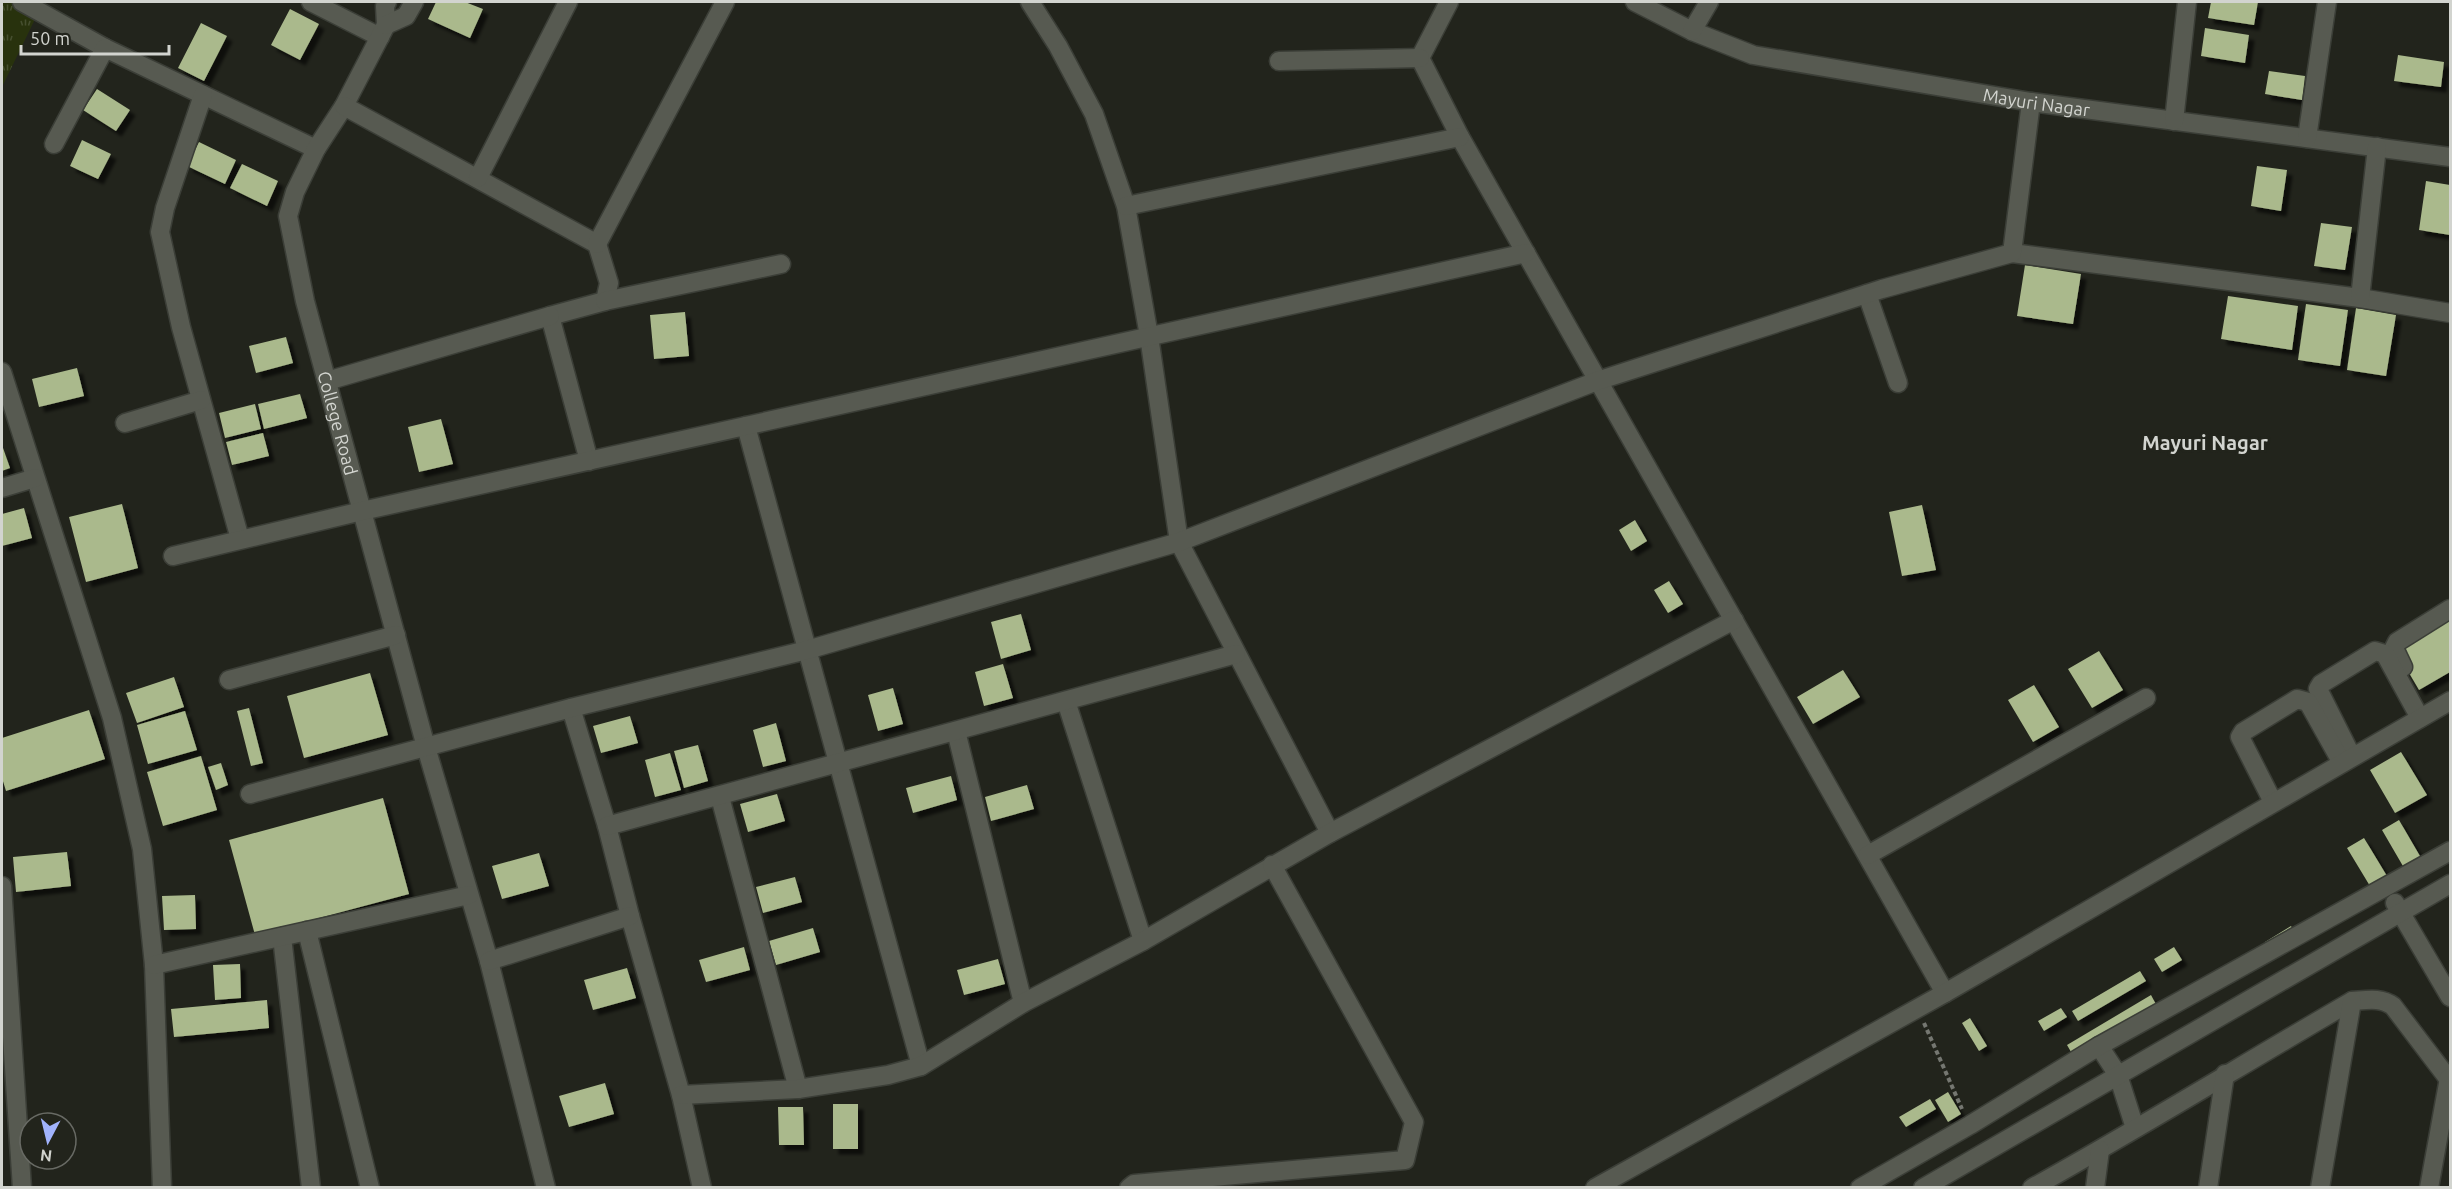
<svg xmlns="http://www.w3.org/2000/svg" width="2452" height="1189" font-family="Ubuntu,sans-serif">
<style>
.park{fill:url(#park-tufts)}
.building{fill:#aab98c;filter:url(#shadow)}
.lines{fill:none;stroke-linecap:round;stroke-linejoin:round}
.minor-casing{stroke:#3b3e37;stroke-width:21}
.path{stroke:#757771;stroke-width:4;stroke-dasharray:4.5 3;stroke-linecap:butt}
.minor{stroke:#575a51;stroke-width:18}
.labels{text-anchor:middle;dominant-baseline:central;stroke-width:6;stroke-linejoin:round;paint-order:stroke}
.street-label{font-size:18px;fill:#d2d4cf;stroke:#22241c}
.neighbourhood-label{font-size:20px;font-weight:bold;fill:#d2d4cf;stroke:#22241c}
</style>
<defs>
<pattern id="park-tufts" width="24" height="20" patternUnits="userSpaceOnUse" patternTransform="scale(1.5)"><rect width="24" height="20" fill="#28320d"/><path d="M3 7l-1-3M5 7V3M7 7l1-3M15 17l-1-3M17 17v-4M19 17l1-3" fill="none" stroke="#464f2f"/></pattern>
<filter id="shadow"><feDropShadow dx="5.5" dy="5.5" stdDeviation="1.5" flood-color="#0009"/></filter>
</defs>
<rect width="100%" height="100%" fill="#22241c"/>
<!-- park -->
<path class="park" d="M2,2H12L37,15L2,87Z"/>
<!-- building -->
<path class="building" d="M436,2H465L483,9L470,38L428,19Z
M2211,2H2258L2254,25L2208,18Z
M290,9L319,24L300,60L271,45Z
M201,23L227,36L204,81L178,68Z
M2205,28L2249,35L2245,63L2201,56Z
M2398,55L2444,62L2441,87L2394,81Z
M2269,71L2305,76L2302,100L2265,94Z
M97,89L130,110L116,131L83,110Z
M82,140L111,154L98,179L70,166Z
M199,142L236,160L225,184L187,166Z
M242,164L278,181L267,206L230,188Z
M2257,166L2287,170L2281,211L2251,206Z
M2426,181L2450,185V235L2419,230Z
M2321,223L2352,227L2345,270L2314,266Z
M2025,265L2081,274L2073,324L2017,316Z
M2228,296L2298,306L2292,350L2221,339Z
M2306,304L2348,310L2340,366L2298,360Z
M2356,308L2396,315L2386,376L2347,370Z
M685,312L689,356L654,359L650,315Z
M286,337L293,363L256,373L249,346Z
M77,368L84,396L39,407L32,379Z
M300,394L307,418L264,429L258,404Z
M255,404L261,429L225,438L219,413Z
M441,419L453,464L419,472L408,427Z
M263,433L269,456L232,465L226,442Z
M2,445L10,468L2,471Z
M122,504L138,568L86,582L69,517Z
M1922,505L1936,570L1902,576L1889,512Z
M24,508L32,538L2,546V514Z
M1635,520L1647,541L1631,551L1619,530Z
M1669,581L1683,604L1668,613L1654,590Z
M1021,614L1031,650L1001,659L991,622Z
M2450,617V672L2419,690L2395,649Z
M2099,651L2123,690L2092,708L2068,669Z
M1003,664L1013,698L984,706L975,672Z
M1843,670L1860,697L1813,724L1797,697Z
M370,673L388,735L304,758L287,696Z
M174,677L184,707L137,723L126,693Z
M2034,685L2059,727L2033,742L2008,700Z
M893,688L903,724L878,731L868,695Z
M249,708L263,763L251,766L237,711Z
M89,710L105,759L6,791L2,778V738Z
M185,711L197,750L148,764L137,725Z
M630,716L638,743L601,753L593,726Z
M776,723L786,761L763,767L753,730Z
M698,745L708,781L684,788L674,751Z
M2401,752L2427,795L2395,813L2370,770Z
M670,753L681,790L655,797L645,760Z
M201,756L217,810L163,826L147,772Z
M221,763L228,785L216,790L208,767Z
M951,776L957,800L913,813L906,788Z
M1027,785L1034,809L991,821L985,797Z
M777,794L785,821L748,832L740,804Z
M383,798L409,894L255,935L229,840Z
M2399,820L2424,863L2407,873L2382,830Z
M2364,838L2390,881L2373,891L2347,848Z
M67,852L71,886L16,892L13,857Z
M539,853L549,886L502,899L492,866Z
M795,877L802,902L763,913L756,887Z
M195,895L196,929L164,930L162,896Z
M2291,926L2297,936L2270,952L2265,942Z
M813,928L820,952L776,965L769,941Z
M744,947L750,970L706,982L699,960Z
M2174,947L2182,960L2162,972L2154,959Z
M998,959L1005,984L964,995L957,970Z
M240,964L241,998L215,1000L213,965Z
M627,968L636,998L593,1010L584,980Z
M2140,971L2146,981L2078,1021L2072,1011Z
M2151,995L2158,1008L2074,1057L2067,1045Z
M267,1000L269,1028L174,1037L171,1009Z
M2061,1008L2067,1017L2044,1031L2038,1021Z
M1970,1018L1987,1046L1979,1051L1962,1023Z
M605,1083L614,1114L569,1127L559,1096Z
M1948,1092L1961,1114L1948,1122L1935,1100Z
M1930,1099L1936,1109L1906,1127L1899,1117Z
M833,1104H858V1149H833Z
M778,1107H803L804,1145H779Z"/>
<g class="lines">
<defs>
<g id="minor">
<path d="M22,2L105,48L316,149"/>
<path d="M311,2L380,37"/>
<path id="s1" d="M387,2L385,6L386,25L344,106L316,149L295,192L288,216L305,301L426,747L489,961L546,1188"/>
<path d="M1030,2L1058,46L1094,114L1126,206L1149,336L1179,542L1330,833"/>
<path d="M1449,2L1420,58L1460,137L1945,993"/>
<path id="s2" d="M1635,2L1692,31L1753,55L2031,102L2450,157"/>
<path d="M386,25L406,16L414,2"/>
<path d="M1692,31L1709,2"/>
<path d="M1279,61L1420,58"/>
<path d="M203,95L165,208L160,232L181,327L240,539"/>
<path d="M344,106L597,244L609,283L605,301L550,316L589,461"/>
<path d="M2174,121L2187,2"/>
<path d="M2307,138L2327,2"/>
<path d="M54,144L105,48"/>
<path d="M478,178L568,2"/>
<path d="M1126,206L1460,137"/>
<path d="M597,244L725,2"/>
<path d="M2012,253L2360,298L2450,313"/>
<path d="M1867,294L1898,383"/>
<path d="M2360,298L2377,147"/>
<path d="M605,301L781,264"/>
<path d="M2,372L112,718L142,849L154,965L162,1188"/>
<path d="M327,381L550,316"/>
<path d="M125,423L201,400"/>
<path d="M746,426L921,1066"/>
<path d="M2,488L35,478"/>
<path d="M173,556L362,511L1526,253"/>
<path d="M2403,667L2394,648L2397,642L2450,609"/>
<path d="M229,680L396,635"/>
<path d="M1066,701L1143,941"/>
<path d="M571,708L607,826L630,916L681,1095L702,1188"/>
<path d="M956,731L1023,1003"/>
<path d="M2352,757L2318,689L2321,684L2375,651L2385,654L2420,718"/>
<path d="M250,794L571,708L807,650L1179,542L1597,381L1882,289L2012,253L2031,102"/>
<path d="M720,797L798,1089"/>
<path d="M2273,802L2240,737L2243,732L2297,699L2308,702L2342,763"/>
<path d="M607,826L1236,654"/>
<path d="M1868,855L2146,698"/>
<path d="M2,886L22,1188"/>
<path d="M2395,903L2450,997"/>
<path d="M307,931L370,1188"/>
<path d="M282,937L311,1188"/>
<path d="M489,961L630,916"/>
<path d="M154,965L469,895"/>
<path d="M2099,1046L2118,1075L2135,1128"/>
<path d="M681,1095L798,1089L888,1075L921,1066L1023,1003L1143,941L1330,833L1734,620"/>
<path d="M1129,1188L1134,1184L1405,1160L1414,1122L1272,865"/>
<path d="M1595,1188L1945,993L2450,701"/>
<path d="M1860,1188L1970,1125L2099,1046L2450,851"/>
<path d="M1923,1188L2450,884"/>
<path d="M2032,1188C2140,1128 2245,1063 2352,1001C2367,1000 2381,997 2393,1006L2450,1081"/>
<path d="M2095,1188L2100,1150"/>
<path d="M2208,1188L2225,1074"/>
<path d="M2320,1188L2352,1001"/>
<path d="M2429,1188L2449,1078"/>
</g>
</defs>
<!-- minor casing -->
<use href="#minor" class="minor-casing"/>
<!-- path -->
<path class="path" d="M1924,1023L1962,1109"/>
<!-- minor -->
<use href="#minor" class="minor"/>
</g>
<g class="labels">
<!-- street labels -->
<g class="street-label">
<text stroke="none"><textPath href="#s2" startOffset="417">Mayuri Nagar</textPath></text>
<text stroke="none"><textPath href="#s1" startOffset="452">College Road</textPath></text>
</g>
<!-- neighbourhood labels -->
<g class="neighbourhood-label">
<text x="2205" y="442">Mayuri Nagar</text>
</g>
</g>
<!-- border -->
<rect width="2452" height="1189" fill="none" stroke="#d2d4cf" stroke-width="6"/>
<!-- north arrow -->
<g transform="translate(48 1141) rotate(187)"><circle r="28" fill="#22241c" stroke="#686a64" stroke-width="1.5"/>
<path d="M0-4.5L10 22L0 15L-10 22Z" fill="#a1b3fd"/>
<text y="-9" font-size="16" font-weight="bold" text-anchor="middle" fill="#d2d4cf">N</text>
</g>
<!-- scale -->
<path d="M21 45v9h148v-9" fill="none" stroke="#d2d4cf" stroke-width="3"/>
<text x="30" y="45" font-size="18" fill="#d2d4cf" stroke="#22241c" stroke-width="4.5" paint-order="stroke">50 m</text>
</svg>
